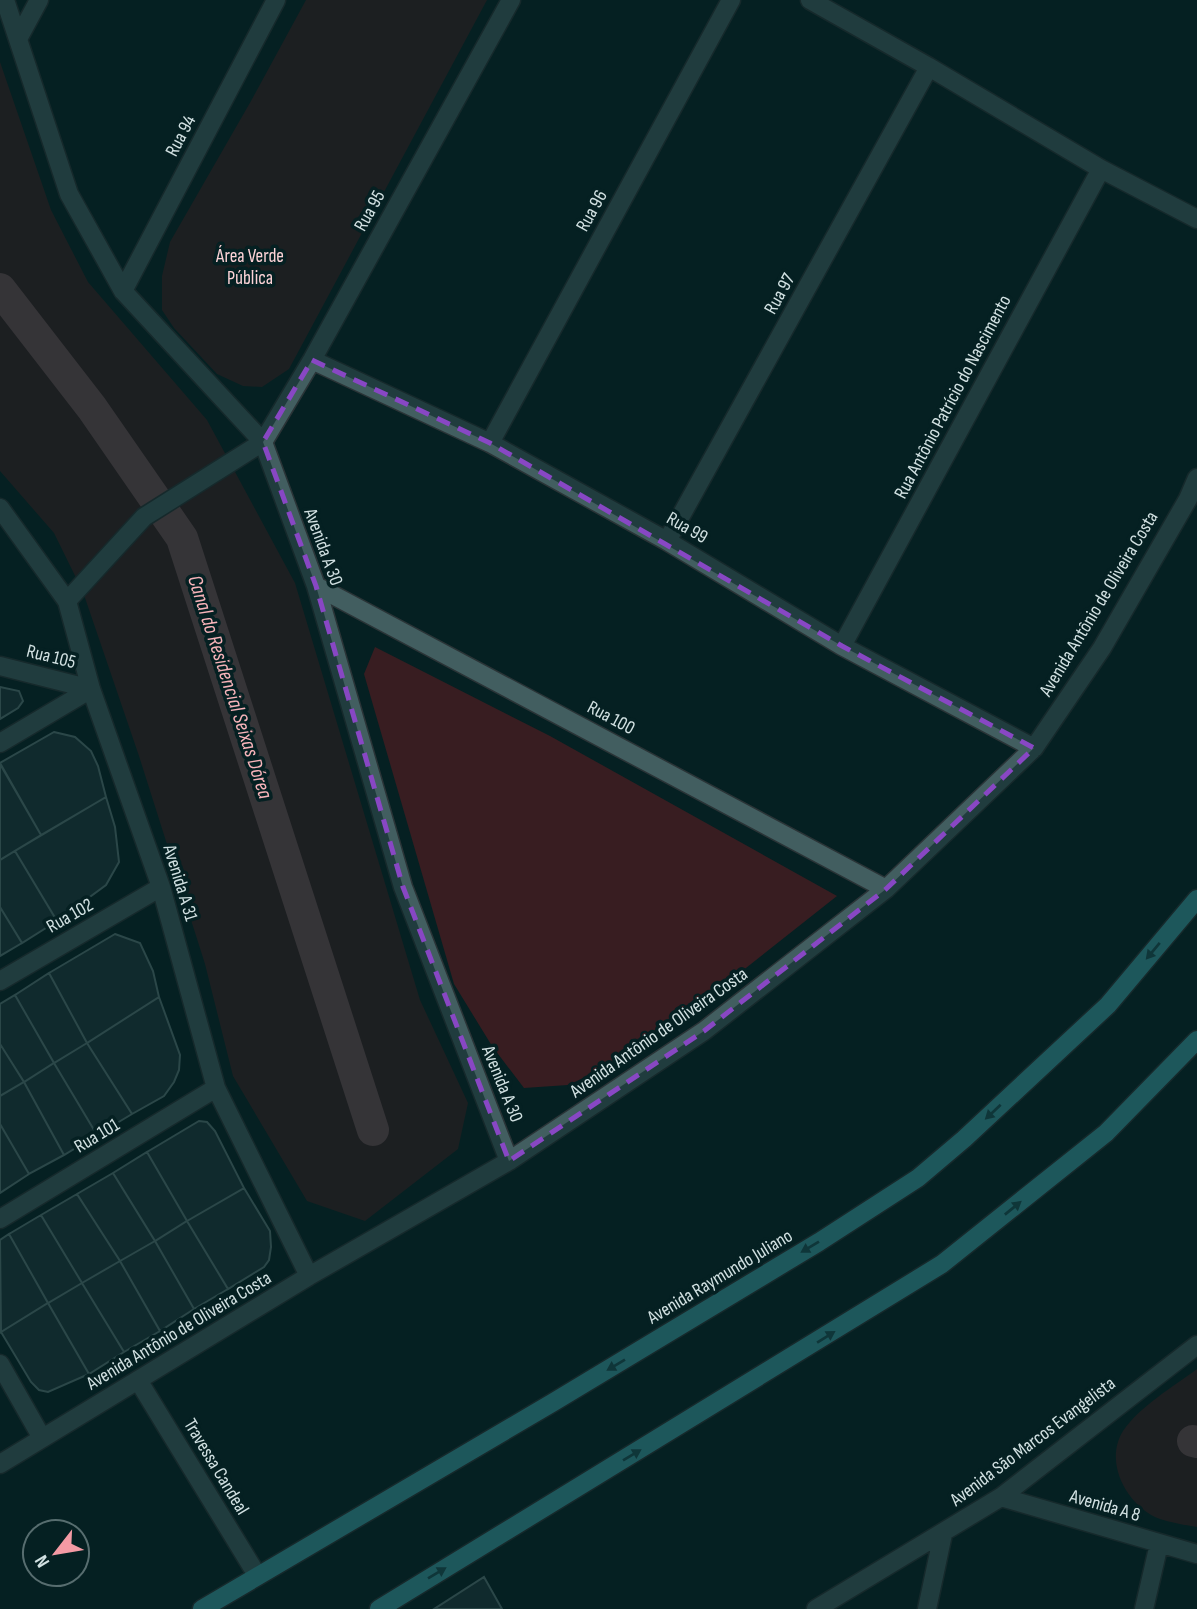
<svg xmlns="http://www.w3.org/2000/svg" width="1197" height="1609" font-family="'Sofia Sans Condensed',sans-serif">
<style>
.green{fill:#381d21}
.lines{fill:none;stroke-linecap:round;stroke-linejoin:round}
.canal{stroke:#704c50;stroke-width:32}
.building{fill:#1d373a;stroke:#597577;stroke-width:2}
.pedestrian-casing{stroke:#2a3437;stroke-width:21}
.minor-casing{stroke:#2a3437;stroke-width:21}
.primary-casing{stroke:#2a3437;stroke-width:21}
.pedestrian{stroke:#425e60;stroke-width:18}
.minor{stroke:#425e60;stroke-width:18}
.primary{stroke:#3b99a1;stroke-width:18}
.oneway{fill:#1b5055}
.marked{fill:none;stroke:#8847c4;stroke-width:5;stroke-dasharray:14 9;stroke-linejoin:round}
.labels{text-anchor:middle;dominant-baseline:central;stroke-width:7;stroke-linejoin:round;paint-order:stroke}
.street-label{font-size:19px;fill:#d2e1e2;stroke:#052022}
.park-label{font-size:19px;fill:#fdd3d7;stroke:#052022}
.water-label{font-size:21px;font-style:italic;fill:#f6b3b9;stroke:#052022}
</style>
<rect width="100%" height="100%" fill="#052022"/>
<!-- green -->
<path class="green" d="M306,0H487L289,369L262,387L243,386L217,374L174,328L162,310V276L170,242L251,101Z
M0,62L51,210L88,282L207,420L295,583L420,1000L468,1103L458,1149L365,1221L307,1201L233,1076L205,964L139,756L83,592L54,533L0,471Z
M375,647L550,736L837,896L699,1005L599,1071L568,1085L524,1088L492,1046L454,984L364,674Z
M1197,1369V1527C1185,1525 1172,1523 1160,1519C1128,1507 1103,1463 1123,1431C1140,1406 1173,1387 1197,1369Z"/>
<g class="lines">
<!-- canal -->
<path class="canal" d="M0,289L92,408L182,538L373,1130
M1193,1441L1197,1442"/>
</g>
<!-- building -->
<path class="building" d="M0,687L19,691L23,701L18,708L0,719Z
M54,732L75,737L91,751L98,766L106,797L41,835L0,763Z
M0,764L41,835L0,860Z
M106,797L115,827L119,862L106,885L57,921L15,851Z
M15,851L57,921L22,943L0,907V860Z
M0,907L22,943L0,956Z
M115,934L140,943L153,971L159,997L87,1043L49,973Z
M49,973L87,1043L54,1063L15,995Z
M15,995L54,1063L24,1082L0,1044V1004Z
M159,997L180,1055L179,1070L174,1082L164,1096L132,1114L87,1043Z
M87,1043L132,1114L97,1135L54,1063Z
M0,1044L24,1082L0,1096Z
M54,1063L97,1135L64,1155L24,1082Z
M24,1082L64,1155L29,1174L0,1124V1096Z
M199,1121L207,1122L215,1131L244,1188L187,1221L147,1152Z
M0,1124L29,1174L0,1193Z
M147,1152L187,1221L155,1241L113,1173Z
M113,1173L155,1241L120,1261L77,1194Z
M244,1188L270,1231L271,1247L269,1260L264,1267L228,1289L187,1221Z
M77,1194L120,1261L82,1283L41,1215Z
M41,1215L82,1283L48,1303L9,1234Z
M187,1221L228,1289L194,1309L155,1241Z
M9,1234L48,1303L1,1332L0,1240Z
M155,1241L194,1309L160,1331L120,1261Z
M120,1261L160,1331L124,1352L82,1283Z
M82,1283L124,1352L89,1374L48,1303Z
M48,1303L89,1374L48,1392L39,1390L31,1382L1,1332Z
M484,1577L502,1609H434Z"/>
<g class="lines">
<defs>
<path id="pedestrian" d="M67,601L144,517L263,442"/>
<path id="minor" d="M5,0L69,194L123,291L263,442L316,586L403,887L509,1161
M810,0L929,67L1101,169L1197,219
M18,39L39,0
M123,291L276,0
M312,360L490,443L667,541L842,646L1034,748
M263,442L312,360L511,0
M490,443L731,0
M0,508L67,601L91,689L161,887L216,1088L309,1276
M667,541L929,67
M316,586L886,889
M842,646L1101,169
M0,666L91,689
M0,743L91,689
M0,981L161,887
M0,1219L216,1088
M0,1364L42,1438
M138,1380L257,1575
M0,1464L309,1276L509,1161L704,1031L886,889L1034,748L1102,648L1188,499L1197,478
M1001,1497L1197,1554
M816,1609L1001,1497L1197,1345
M927,1609L943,1534
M1144,1609L1159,1544"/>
<path id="primary" d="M202,1609L552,1403L819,1242L918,1178L964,1139L1108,1005L1197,899
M379,1609L942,1264L1106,1133L1197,1040"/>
</defs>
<!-- pedestrian casing -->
<use href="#pedestrian" class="pedestrian-casing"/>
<!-- minor casing -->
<use href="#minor" class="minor-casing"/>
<!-- primary casing -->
<use href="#primary" class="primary-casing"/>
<!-- pedestrian -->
<use href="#pedestrian" class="pedestrian"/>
<!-- minor -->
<use href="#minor" class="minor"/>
<!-- primary -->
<use href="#primary" class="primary"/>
</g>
<!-- one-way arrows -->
<defs><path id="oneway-solid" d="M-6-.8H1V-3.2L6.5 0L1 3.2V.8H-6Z" transform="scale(1.75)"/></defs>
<g class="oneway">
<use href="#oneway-solid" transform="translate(1153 951) rotate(130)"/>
<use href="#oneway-solid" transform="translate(993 1112) rotate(137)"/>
<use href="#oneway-solid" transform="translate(1013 1208) rotate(-39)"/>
<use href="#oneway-solid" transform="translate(810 1247) rotate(149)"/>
<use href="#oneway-solid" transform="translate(826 1337) rotate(-32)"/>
<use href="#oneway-solid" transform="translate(616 1365) rotate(149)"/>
<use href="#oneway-solid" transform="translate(632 1455) rotate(-31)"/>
<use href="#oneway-solid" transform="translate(437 1573) rotate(-31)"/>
</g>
<!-- marked area -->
<path d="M0 0H1197V1609H0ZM312,360L490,443L842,646L1034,748L886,889L704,1031L509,1161L403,887L316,586L263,442Z" fill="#052022" fill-opacity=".55" fill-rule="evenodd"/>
<path class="marked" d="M312,360L490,443L842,646L1034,748L886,889L704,1031L509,1161L403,887L316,586L263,442Z"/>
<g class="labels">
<!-- street labels -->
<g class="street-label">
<text transform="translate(181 136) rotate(-62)">Rua 94</text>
<text transform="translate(370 211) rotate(-61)">Rua 95</text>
<text transform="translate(592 211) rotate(-61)">Rua 96</text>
<text transform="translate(780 294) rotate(-61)">Rua 97</text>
<text transform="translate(953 397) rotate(-62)">Rua Antônio Patrício do Nascimento</text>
<text transform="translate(687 528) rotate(30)">Rua 99</text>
<text transform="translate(323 547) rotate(70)">Avenida A 30</text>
<text transform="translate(1099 604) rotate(-59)">Avenida Antônio de Oliveira Costa</text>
<text transform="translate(51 657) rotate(14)">Rua 105</text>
<text transform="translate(611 718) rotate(28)">Rua 100</text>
<text transform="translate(180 883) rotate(73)">Avenida A 31</text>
<text transform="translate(70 916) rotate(-30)">Rua 102</text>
<text transform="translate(659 1033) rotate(-35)">Avenida Antônio de Oliveira Costa</text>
<text transform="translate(502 1084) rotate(68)">Avenida A 30</text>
<text transform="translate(97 1136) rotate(-31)">Rua 101</text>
<text transform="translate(720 1277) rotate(-31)">Avenida Raymundo Juliano</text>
<text transform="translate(179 1331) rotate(-31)">Avenida Antônio de Oliveira Costa</text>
<text transform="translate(1033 1442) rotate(-37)">Avenida São Marcos Evangelista</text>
<text transform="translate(216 1467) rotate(59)">Travessa Candeal</text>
<text transform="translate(1105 1506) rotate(16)">Avenida A 8</text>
</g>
<!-- park labels -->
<g class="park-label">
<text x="250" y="256">Área Verde<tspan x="250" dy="22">Pública</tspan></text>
</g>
<!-- water labels -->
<g class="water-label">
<text transform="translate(230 687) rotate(72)">Canal do Residencial Seixas Dórea</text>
</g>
</g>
<!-- north arrow -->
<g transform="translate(56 1553) rotate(239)"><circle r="33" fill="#052022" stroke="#576d6f" stroke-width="2"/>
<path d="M0-5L12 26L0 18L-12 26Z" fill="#f49aa4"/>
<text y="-10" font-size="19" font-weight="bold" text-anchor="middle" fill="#d2e1e2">N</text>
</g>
</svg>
